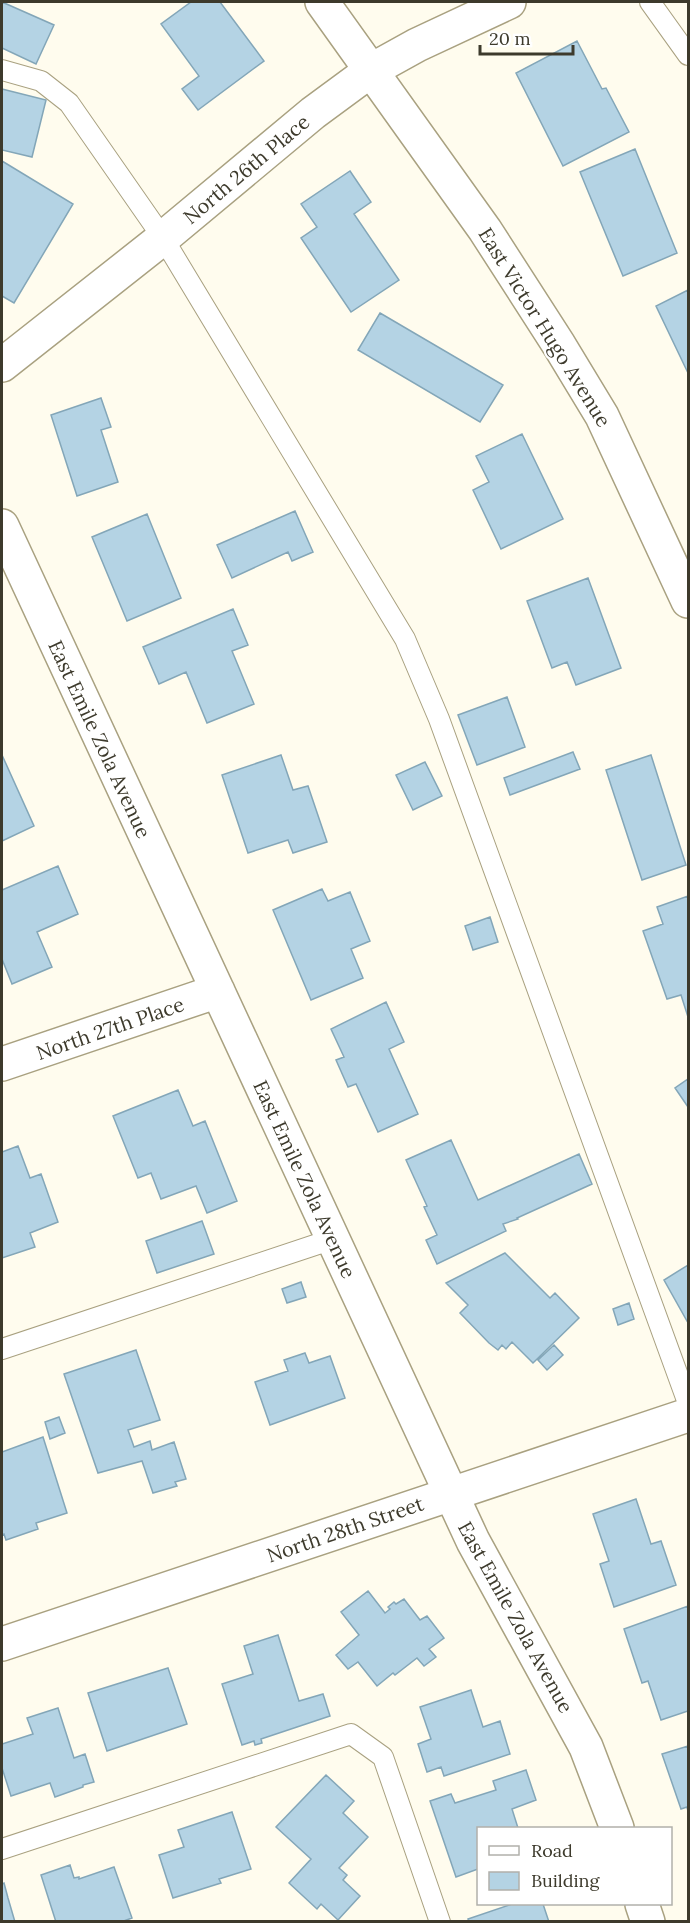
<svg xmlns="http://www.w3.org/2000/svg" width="690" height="1923" font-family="Lora,serif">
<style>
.building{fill:#b4d3e4;stroke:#83a6b8;stroke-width:1.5}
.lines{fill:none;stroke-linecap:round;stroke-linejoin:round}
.service-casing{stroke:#a9a180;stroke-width:22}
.minor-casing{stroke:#a9a180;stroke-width:36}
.tertiary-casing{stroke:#a9a180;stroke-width:36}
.service{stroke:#fff;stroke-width:20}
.minor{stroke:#fff;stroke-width:33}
.tertiary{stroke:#fff;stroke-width:33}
.labels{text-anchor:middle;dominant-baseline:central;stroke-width:4.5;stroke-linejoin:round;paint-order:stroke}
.street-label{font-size:20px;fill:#3d3a2c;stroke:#fff}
</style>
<rect width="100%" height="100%" fill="#fffcee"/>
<!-- building -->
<path class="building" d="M2,2L54,25L36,64L2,48Z
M191,2H220L264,61L198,110L182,89L199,76L161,24Z
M577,41L602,89L606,88L629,132L563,166L516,73Z
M2,89L46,100L32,157L2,150Z
M635,149L677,253L623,276L580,172Z
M2,161L73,204L14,303L2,296Z
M350,171L371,202L354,214L399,280L351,312L301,238L317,227L301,204Z
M688,290V373L656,306Z
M380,313L503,385L480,422L358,350Z
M101,398L111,427L101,430L118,482L77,496L51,415Z
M522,434L563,519L501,549L473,490L489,482L476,456Z
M295,511L313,552L292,561L288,552L232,578L217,545Z
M147,514L181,598L127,621L92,537Z
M588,578L621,668L576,685L567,662L552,668L527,601Z
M233,609L248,645L232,651L254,704L207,723L186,672L159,684L143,647Z
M507,697L525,747L477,765L458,715Z
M573,752L580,769L510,795L504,778Z
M2,755L34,826L2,841Z
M281,755L293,790L308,786L327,842L293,853L288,840L248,853L222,775Z
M651,755L686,865L642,880L606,770Z
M425,762L442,796L413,810L396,775Z
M58,866L78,914L37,932L52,967L12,984L2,959V890Z
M322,889L328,901L350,892L370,941L351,949L363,978L311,1000L273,910Z
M688,896V1017L681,995L667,999L643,931L663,924L657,907Z
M490,917L498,942L473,950L465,926Z
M386,1002L404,1042L389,1049L418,1114L378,1132L356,1084L348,1087L336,1060L344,1057L331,1029Z
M688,1079V1107L675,1088Z
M178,1090L193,1126L205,1121L237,1201L207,1213L196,1186L161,1199L151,1173L138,1178L113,1116Z
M451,1140L478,1200L579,1154L592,1184L517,1218L518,1219L503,1224L506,1231L437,1264L426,1240L437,1235L424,1207L427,1206L406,1160Z
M18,1146L30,1178L41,1174L58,1222L30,1233L35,1247L2,1258V1152Z
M202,1221L214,1254L157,1273L146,1241Z
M505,1253L550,1298L555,1293L579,1318L533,1363L512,1342L506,1349L502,1345L498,1350L489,1343L460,1313L468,1305L446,1283Z
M688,1265V1320L687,1321L664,1280Z
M301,1282L306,1297L287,1303L282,1289Z
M629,1303L634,1319L618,1325L613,1309Z
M554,1345L563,1355L547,1370L538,1360Z
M136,1350L160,1420L128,1430L134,1447L150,1441L152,1450L174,1442L186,1479L175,1482L177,1486L153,1493L142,1461L98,1473L64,1374Z
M305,1353L309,1363L330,1356L345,1398L270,1425L255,1382L288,1371L284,1360Z
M59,1417L65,1433L50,1439L45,1422Z
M43,1437L67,1513L36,1523L38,1529L6,1540L4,1534L2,1535V1452Z
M636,1499L651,1544L661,1541L676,1585L614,1607L600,1564L609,1561L593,1514Z
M368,1591L385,1613L390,1609L388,1607L394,1602L396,1604L404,1599L420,1620L427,1616L444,1638L429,1649L436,1657L424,1666L417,1658L395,1675L393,1673L377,1686L358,1662L348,1669L336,1655L359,1635L341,1612Z
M688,1606V1711L661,1720L648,1681L642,1683L624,1629Z
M278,1635L299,1701L323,1694L330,1716L261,1739L262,1743L255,1745L254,1741L242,1745L222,1684L253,1674L244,1646Z
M168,1668L187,1724L107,1751L88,1693Z
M471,1690L483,1727L500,1721L510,1754L444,1776L441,1767L427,1772L418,1744L431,1739L420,1707Z
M58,1708L74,1758L85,1754L94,1782L83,1785V1787L55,1797L50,1783L11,1796L2,1768V1744L33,1734L27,1718Z
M688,1746V1811L687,1807L681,1809L662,1754Z
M526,1770L536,1800L512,1809L518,1828H478V1869L456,1877L430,1801L451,1794L455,1803L496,1790L493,1781Z
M326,1775L354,1801L343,1813L368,1837L339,1868L347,1875L343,1880L360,1896L338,1920L321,1904L317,1909L289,1883L311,1859L276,1827Z
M232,1812L251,1869L219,1879L221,1883L173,1898L159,1855L184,1847L178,1830Z
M70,1865L74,1878L79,1877V1879L114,1867L132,1918L121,1922H56L41,1875Z
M4,1883L8,1898L15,1922H2V1884Z
M512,1904H543L549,1922H469L468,1919Z"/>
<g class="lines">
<defs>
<path id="service" d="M650,2L688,55
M2,70L41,81L69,103L163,238L405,639L439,719L688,1403
M2,1349L333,1239
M2,1849L351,1734L383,1757L440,1922"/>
<path id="minor" d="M322,2L485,230L559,345L602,416L688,601
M2,365L163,238L313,113L370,71L417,45L509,2
M2,526L473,1541L586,1747L617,1828
M2,1064L218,991
M642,1904L648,1922"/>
<path id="tertiary" d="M2,1644L688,1415"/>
</defs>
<!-- service casing -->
<use href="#service" class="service-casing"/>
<!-- minor casing -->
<use href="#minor" class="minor-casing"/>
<!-- tertiary casing -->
<use href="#tertiary" class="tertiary-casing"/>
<!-- service -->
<use href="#service" class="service"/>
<!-- minor -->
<use href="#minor" class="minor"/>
<!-- tertiary -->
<use href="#tertiary" class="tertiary"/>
</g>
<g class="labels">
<!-- street labels -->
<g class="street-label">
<text transform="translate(246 169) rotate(-40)">North 26th Place</text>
<text transform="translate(545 327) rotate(58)">East Victor Hugo Avenue</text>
<text transform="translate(100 739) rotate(65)">East Emile Zola Avenue</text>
<text transform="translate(110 1028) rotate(-19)">North 27th Place</text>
<text transform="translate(305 1179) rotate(65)">East Emile Zola Avenue</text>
<text transform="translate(345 1529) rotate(-19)">North 28th Street</text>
<text transform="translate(516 1617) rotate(61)">East Emile Zola Avenue</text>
</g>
</g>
<!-- border -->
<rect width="690" height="1923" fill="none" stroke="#3d3a2c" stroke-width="6"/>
<!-- legend -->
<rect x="477" y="1827" width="195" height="78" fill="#ffffff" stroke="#b1b0ab" stroke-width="1.5"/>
<rect x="489" y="1846" width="30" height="9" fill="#ffffff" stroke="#b1b0ab" stroke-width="1.5"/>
<text x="531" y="1857" font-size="18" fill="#3d3a2c">Road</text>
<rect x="489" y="1872" width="30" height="18" fill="#b4d3e4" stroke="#b1b0ab" stroke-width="1.5"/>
<text x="531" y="1887" font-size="18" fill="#3d3a2c">Building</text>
<!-- scale -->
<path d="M480 45v9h93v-9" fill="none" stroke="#3d3a2c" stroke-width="3"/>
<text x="489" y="45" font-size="18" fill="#3d3a2c" stroke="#ffffff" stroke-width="4.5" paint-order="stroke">20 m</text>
</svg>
